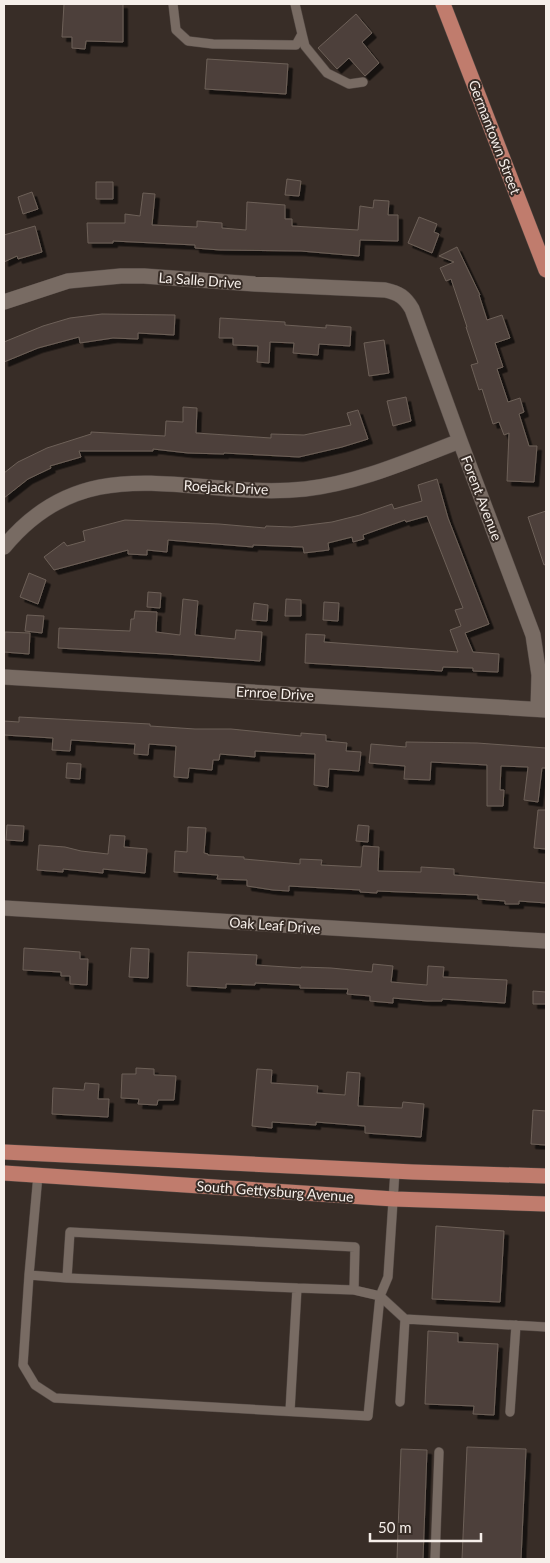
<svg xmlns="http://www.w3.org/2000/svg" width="550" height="1563" font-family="Lato,sans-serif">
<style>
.building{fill:#4d413a;stroke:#6d6058;filter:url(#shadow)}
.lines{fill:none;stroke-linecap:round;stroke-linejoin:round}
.service-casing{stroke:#534944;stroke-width:10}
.minor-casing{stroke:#534944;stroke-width:16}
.primary-casing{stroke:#534944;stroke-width:16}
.service{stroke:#786b63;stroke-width:9}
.minor{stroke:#786b63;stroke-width:15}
.primary{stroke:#c07c6d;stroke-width:15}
.labels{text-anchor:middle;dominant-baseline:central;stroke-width:4;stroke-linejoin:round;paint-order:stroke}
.street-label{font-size:14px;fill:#f6efea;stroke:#382d27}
</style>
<defs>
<filter id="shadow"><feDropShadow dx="4.5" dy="4.5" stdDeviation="0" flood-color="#0009"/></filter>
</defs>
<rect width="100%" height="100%" fill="#382d27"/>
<!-- building -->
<path class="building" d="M64,4H123V42L86,41L85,49L72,48V37H62Z
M356,14L372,33L362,42L379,63L365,76L349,58L337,69L318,48Z
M207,59L288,64L286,94L205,89Z
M287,179L301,181L299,196L285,195Z
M96,182H113V199H96Z
M32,192L38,209L23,214L18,197Z
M143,193L155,194L152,225L197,227V221L222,223V228L246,230L247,202L285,205V219H292V226L358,230L360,206L373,208L374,200L389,201L388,215H398V241L360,240L359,256L301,251L220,250L195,248V245L113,241V243H88L87,223H125V214L140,216Z
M419,217L437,224L434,232L439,234L432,253L408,243Z
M35,226L42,252L18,259L17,256L4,262V235Z
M457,247L480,295H479L487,320L502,315L510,338L495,343L503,367L497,369L508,402L520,398L524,412L519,414L529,446H537L534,482L507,481L509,433L504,435L499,422L493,424L482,389L479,390L471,365L478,363L466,327H467L451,279L446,281L440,268L454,262L439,256Z
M102,314L175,315L174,335L138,333V339L113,338L80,343L79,337L38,348L4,362V342L43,326L70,318Z
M220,318L285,322V325L326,328V325L351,327L350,346L319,344L318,355L293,353L294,343L270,342L269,363L257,362L258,346L233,345V338H219Z
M384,340L389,373L369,376L364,343Z
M406,397L411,421L393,426L387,401Z
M183,407L197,408L196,433L271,438V434L304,435L351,425L347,413L358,410L368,439L342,447L299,457L224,453V454L188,453L153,449V451H79L81,457L50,466L51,468L28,479L4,498V473L18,462L47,448L91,434V432L165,436L166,421L183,422Z
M437,479L448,518L489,624L465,633L473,652L499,654L498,672L473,671V668L443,667L442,671L305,663L306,634L325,635L324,642L458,652L450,630L461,626L455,610L463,608L427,516L406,522L405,520L363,535L364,539L353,542L352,537L328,543L329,550L304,553L303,547L253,545V547L168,540L167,552L147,550V555L128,554V550L54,570L44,557L64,542L67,546L85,541L83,531L125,520L219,524L265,528L266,526L292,527L332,522L360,515L392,504L394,509L422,501L418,485Z
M546,511V564L544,565L528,517Z
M29,573L46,580L38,604L20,597Z
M148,592L161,593L160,608L147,607Z
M183,599L198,601L195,635L235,639L236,630L262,632L260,661L166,654L58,648L59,628L130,631L131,619H134L135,611L157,612L156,632L180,635Z
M286,599L301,600V616H285Z
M324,602L339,603L338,621L323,620Z
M254,603L268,605L267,621L252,620Z
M27,615L44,616L42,633L25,631Z
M5,632L30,633L29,654L4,652Z
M19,717L150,724V726L195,729H231L301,736V733L326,735V741L347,743L346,751L361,752L359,771L329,769L328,787L314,785L315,754L255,751V757L220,754L219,760H213L212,770L189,768L188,778L174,777L176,746L149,744L148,755L134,754L135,744L71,740L70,751L52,750L53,738L4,735V721L19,722Z
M406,742L477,743L546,748V768H542L538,802L524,800L528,767L501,766L500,790H504L503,806H487V765L431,762L430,780L404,779L405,766L369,763L371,744L406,747Z
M67,763L81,764L80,779L66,778Z
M538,810H546V849L534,848Z
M7,825L24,826L23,841L6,840Z
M358,825L369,826L368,842L356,841Z
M188,827L206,828L204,853L208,854V855L244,857V859L300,864V859L322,860L321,865L361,867L363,846L379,847L378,871L421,872V867L454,869V875L546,883V903L519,901V904H505V901L478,899V895L377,891V893L360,892V890L289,886V891L273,890L247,886V880L217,879L218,875L174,872L175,851L187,852Z
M110,835L125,836L124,847L147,849L145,873L103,869V873L63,869V872L37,870L39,845L65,847L81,851L108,854Z
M24,948L80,952V959H88L87,985L70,984V976H61V972L23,970Z
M131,948L149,949L148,978L129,977Z
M188,952L257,955L256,965L301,968V967L331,968L372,972L373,964L393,966L391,982L427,985L428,966L444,967L443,977L507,980L505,1003L442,999V1001H427L393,998V1003L370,1001V996L347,994L348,989L300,988V985L255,983V985L226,984V988L187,986Z
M533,991L546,992V1004H533Z
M136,1068L154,1069V1075L176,1076L174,1100H158L157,1105L138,1104L139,1099L121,1098L122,1074H136Z
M257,1069L272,1070L271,1083L318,1086L317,1093L345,1095L347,1072L360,1073L358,1106L402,1108L403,1102L424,1104L421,1137L365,1133V1126L316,1122V1125L272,1122V1128L252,1126Z
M85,1083L99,1084L98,1099H109L108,1117L52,1114L53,1088L84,1090Z
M533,1110L546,1111V1145L531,1144Z
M436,1226L504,1231L500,1302L432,1299Z
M428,1331L458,1333V1342L498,1344L494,1415L473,1414L474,1406L425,1404Z
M467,1447L526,1449L521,1559H462Z
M401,1449L427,1450L423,1559H397Z"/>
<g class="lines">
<defs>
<path id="service" d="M173,4L176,30L188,41L213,44L296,45L302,34L295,4
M302,34L305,46L327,73L349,84L363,82
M38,1175L29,1275L23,1365L35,1385L55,1398L368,1416L380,1296L388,1277L395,1171
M29,1275L67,1278
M297,1288L67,1278L70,1232L355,1247L354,1290
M400,1402L405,1319
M290,1411L297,1288L354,1290L380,1296L405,1319L546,1327
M510,1412L516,1325
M435,1559L439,1452"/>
<path id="minor" d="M4,302L68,281L121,276H144L255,284L385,290C399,293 405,297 412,309L460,441L533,635L539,675L538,709
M4,547C90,442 194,501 305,489C359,483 410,460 460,441
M4,677L546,710
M4,908L546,941"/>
<path id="primary" d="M443,4L546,270
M4,1152L413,1172L546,1176
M4,1173L394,1199L546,1204"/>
</defs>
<!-- service casing -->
<use href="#service" class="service-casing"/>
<!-- minor casing -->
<use href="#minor" class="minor-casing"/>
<!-- primary casing -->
<use href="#primary" class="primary-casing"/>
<!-- service -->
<use href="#service" class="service"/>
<!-- minor -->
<use href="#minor" class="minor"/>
<!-- primary -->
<use href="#primary" class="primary"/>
</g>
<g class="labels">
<!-- street labels -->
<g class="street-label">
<text transform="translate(495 137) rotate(69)">Germantown Street</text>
<text transform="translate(200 280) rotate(4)">La Salle Drive</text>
<text transform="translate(226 487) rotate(3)">Roejack Drive</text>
<text transform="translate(482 498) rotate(69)">Forent Avenue</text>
<text transform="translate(275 693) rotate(3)">Ernroe Drive</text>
<text transform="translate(275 925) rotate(4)">Oak Leaf Drive</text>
<text transform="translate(275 1191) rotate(4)">South Gettysburg Avenue</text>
</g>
</g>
<!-- border -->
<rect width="550" height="1563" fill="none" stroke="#f6efea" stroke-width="10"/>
<!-- scale -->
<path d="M370 1533v8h111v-8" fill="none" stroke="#f6efea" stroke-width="2.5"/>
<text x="378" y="1533" font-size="15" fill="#f6efea" stroke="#382d27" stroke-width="4" paint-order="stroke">50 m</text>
</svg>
